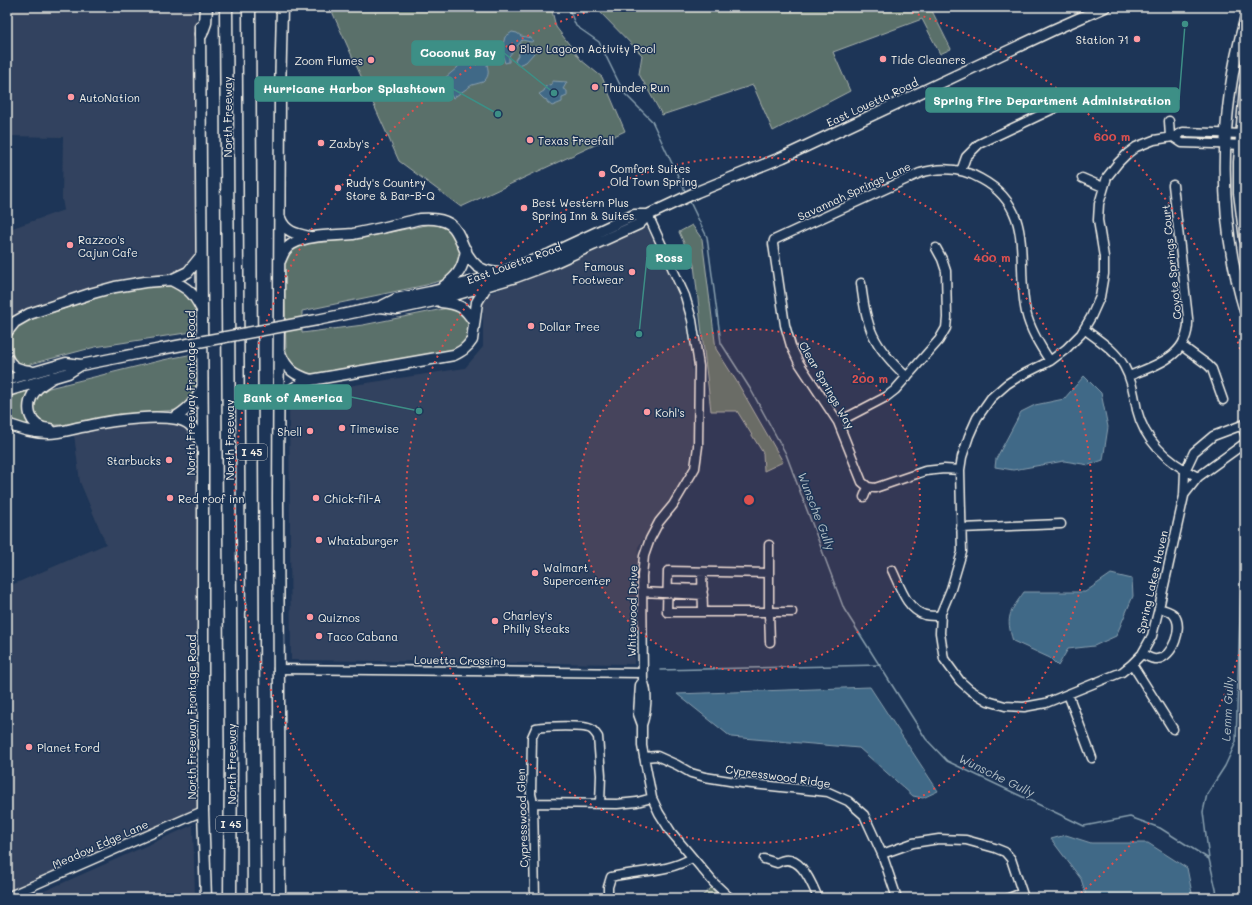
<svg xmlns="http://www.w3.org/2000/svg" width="1252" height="905" font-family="Mali,sans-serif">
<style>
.built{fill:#33435e}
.green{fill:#5a6f6b;stroke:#a7b0aa}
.water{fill:#406987;stroke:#889fae}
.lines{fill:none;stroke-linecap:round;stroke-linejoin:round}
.stream{stroke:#889fae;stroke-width:1.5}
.minor-casing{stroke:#f4f1e8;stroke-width:11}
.major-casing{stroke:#f4f1e8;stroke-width:13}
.highway-casing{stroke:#f4f1e8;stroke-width:15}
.minor{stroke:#1d3557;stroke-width:8}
.major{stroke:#1d3557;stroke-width:10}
.highway{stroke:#1d3557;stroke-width:12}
.major-bridge-casing{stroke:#f4f1e8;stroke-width:13;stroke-linecap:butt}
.major-bridge{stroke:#1d3557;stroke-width:10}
.ring{fill:none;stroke:#dc504e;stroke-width:2;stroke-dasharray:2 4}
.poi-dot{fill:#ff9aa2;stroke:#1d3557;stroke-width:1.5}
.labels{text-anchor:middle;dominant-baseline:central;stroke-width:3;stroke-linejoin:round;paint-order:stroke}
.shield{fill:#1d3557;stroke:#b4b9bc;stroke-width:1}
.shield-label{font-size:10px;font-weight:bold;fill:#f4f1e8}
.poi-label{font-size:11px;fill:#f4f1e8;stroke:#1d3557;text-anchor:start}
.street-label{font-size:11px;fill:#f4f1e8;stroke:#1d3557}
.water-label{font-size:12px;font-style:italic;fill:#b5c1c6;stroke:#1d3557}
.centre{fill:#dc504e;stroke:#1d3557;stroke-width:2}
.ring-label{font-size:12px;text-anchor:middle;font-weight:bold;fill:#dc504e;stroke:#1d3557;stroke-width:3;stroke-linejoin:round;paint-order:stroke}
.leader{fill:none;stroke:#3d8f86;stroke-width:1.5}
.callout-dot{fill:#3d8f86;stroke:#1d3557;stroke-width:1.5}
.callout{fill:#3d8f86;stroke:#3d8f86;stroke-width:1.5}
.callout-label{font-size:12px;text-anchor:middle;font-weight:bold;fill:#fff}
</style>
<rect width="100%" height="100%" fill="#1d3557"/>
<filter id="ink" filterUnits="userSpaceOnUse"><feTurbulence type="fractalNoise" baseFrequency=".025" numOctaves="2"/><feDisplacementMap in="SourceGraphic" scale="8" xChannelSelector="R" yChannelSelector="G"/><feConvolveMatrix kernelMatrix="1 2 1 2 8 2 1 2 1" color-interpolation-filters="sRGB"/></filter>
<g filter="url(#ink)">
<!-- built -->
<path class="built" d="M7,7H196L197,250L196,256L189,267L173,274L128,278L101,284L28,309L15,314L7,321V250L11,242L7,230L64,210L62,199L63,137L7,136Z
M647,228L662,258L684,308L690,345L693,382V437L689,466L681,482L638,547L634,664L291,660L289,395L465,368L483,347V296Z
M171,422L184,426L192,433L197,444L198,455V805L193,812L7,894V587L106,544L80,482L74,434L113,426L146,423Z
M193,825L195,898H29Z"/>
<!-- green -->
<path class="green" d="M330,7H551L556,27L581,60L602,77L625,131L461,207L399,161Z
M595,7H930L951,49L940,54L922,19L833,52L850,91L773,131L753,85L662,115L639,74L642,55Z
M431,224C437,225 444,226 449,230C463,241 462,264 450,276C444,281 434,282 426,285L302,311V333L363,325L448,308C476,311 477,344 447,351L313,374C303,374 292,370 287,360C286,358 286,353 286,350L284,267C286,254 293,247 305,244L356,239Z
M692,225L702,239L716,349L737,382L783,462L764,471L763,453L737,411H711L694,265L679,232Z
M173,286L180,287L196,305L197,377L194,397L179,410L120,414L62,425H48L41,422L35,416L33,403L36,396L49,388L163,360L193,354L192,332L95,347L27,365C23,365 21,365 18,363C12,358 9,343 11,336C14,329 21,325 27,321L105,295L136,288Z
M29,390H31L37,428L7,421V397Z
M711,888L716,893L710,898H700Z"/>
<!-- water -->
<path class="water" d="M512,32L517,33L521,36L531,38L533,41L531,42L522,40L509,56V62L505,63L502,54L499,55L497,57L494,52V50L502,48L505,37Z
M524,46L531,47L534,53L526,62L518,65L516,63L515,60Z
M470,50L474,51L481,55H488L491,59L487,65C489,72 489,77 483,82L472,85L453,98L440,82L457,68C463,61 459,52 470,50Z
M552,81L567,82L563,89L567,91V96L562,98V102L552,106L547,102V100L544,99L539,94L544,91L546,86L552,84Z
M1084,376L1101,393L1108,427L1103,460L1089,465L1064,461L1013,470L995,467L996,459L1021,412L1035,405L1064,399Z
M1111,574L1132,579L1133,596L1116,636L1094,646L1068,649L1058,666L1050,658L1013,641C1005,616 1010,612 1024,592H1085Z
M870,687L938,791L923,798L913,796L859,748L731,737L677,694Z
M1066,835L1091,843H1148L1187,868L1193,898H1087L1081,879L1051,839Z"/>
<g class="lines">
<!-- stream -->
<path class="stream" d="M568,7L576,26L599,42L624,93L652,121L686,193
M689,200L707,237L721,343L751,390L786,454L844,609L926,739L947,761L1084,826L1130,817L1160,828L1209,859
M660,670L880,665
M1218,898L1209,859L1203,812L1207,794L1225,766L1236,742L1243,520L1245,512"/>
<defs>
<path id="minor" d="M1169,121L1170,137
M1245,134L1183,132L1173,137L1154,140L1136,147L1127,154L1118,163L1107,177L1099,204L1098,220L1104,257V274L1100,297L1091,317L1081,334L1066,349L1050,361L1018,377L1007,384L991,398L977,418L969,436L962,457L960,470L962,552L951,589L941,613L940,633L944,659L960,681L970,690L988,701L1005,706L1024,707L1046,703L1122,672L1132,664L1142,654L1152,636L1159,608L1184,496L1185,471L1194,452L1213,436L1245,424
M1173,137L1182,143L1245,145
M961,171L966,157L979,144L1072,100
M1082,178L1103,187
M861,283C866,328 873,346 907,377
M1084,329C1099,340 1115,350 1124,366C1132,380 1134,395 1137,410C1145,443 1169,463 1198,477
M1182,346L1208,365L1212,369L1223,400
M1129,376C1158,364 1190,356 1188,318L1173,185
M838,422L886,397L895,390L939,340L946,328L947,318L946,271L942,259L936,248
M1242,425L1245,434
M960,470L944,469L925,471L875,488L868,487L862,482L838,422L799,363L791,346L785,325L773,244L774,240L920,173C941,167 962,168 981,179C1037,209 1015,263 1026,312C1030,330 1040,346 1050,361
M1184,495L1198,477L1245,443
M864,497L868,487
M961,528L1061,524
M892,570C900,586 906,609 925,615C930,616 936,616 941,616
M702,572L703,612
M769,573L668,571L667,612H769V545
M642,592L703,595
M667,592L673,588L703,589
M770,642L769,612H792
M1142,654C1147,656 1152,660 1157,659C1173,658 1184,626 1174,615C1171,611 1164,610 1159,608
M1132,664L1173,729
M278,669L643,673
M643,681L640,685L638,714L642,725V746L652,798L659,813L671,832L713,882L730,898
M1068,694L1092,758
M642,725C646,714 649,692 643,681L642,576L644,556L650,539L659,522L673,505L695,468L698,446L699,366L692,320L685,296L648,215
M644,757L657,756L677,765L691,773L705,777L742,783L828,792L848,801L864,815L882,854L897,898
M533,803L617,804L637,802L652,798
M882,854L913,843L939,839L966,840L995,848L1005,852L1011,859L1024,898
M764,859L777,863C799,850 811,882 818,898
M7,897L203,811
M535,898L533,803L531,794L532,737L536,728C546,726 584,725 591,729C594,731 596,734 598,737L601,775L600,804
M608,898V887L611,877C639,870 666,873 692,858
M1009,898L1022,893"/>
<path id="major" d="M1245,20C1219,114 1217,218 1245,311
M200,27L203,452V811L206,898
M1245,88L1239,162V193L1245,239
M280,218C285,232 296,234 310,237
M280,261C283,254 285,248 292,244C309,234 334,236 353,234C375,230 398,224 420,219C468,215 453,245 477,266C483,271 491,272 498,273
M171,280C187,288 193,292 201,308
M443,287C458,276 463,269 466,250
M441,302C459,304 465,307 474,322
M380,307L397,309L434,301L516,277L551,264L639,224L648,215
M317,320L380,307L396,299L430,292L487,278L550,254L634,215H648L697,192L783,157L1053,30L1105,7
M7,332L15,322L29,314L93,293L115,287L145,282L171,280L188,272L201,256
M280,353C287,370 295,375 311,380
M7,358C12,368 20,370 30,371
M7,380L66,363L81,365L161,349
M7,391L68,373L81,365
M279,406C288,390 294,386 311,380L454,355C462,351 467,348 472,340L477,302L486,287
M174,418C187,410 196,402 202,388
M7,424C21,429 33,433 48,433C61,433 74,428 87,426C108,421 172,411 189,424C195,429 198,437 202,445
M50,429C28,428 23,404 37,389C41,384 48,381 53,377
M280,898L278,499L280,96L282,7"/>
<path id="highway" d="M226,7L231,750L230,898
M249,7L254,898
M201,34L205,23L206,7"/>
</defs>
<!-- minor casing -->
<use href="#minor" class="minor-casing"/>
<!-- major casing -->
<use href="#major" class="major-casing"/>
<!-- highway casing -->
<use href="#highway" class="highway-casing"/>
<!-- minor -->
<use href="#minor" class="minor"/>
<!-- major -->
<use href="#major" class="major"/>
<!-- highway -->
<use href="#highway" class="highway"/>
<defs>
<path id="major-bridge" d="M161,349L317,320"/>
</defs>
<!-- major-bridge casing -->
<use href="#major-bridge" class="major-bridge-casing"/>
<!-- major-bridge -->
<use href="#major-bridge" class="major-bridge"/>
</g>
</g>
<!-- distance rings -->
<circle cx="749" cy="500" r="171" fill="#dc504e" fill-opacity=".12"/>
<g class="ring">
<circle cx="749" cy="500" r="171"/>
<circle cx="749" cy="500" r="343"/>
<path d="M1244 637A514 514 0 0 1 1076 897M422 897A514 514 0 0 1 603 7M895 7A514 514 0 0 1 1244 363"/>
</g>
<!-- markers -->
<g class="poi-dot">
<circle cx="1137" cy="39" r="4"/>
<circle cx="512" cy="48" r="4"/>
<circle cx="883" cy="59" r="4"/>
<circle cx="371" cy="60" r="4"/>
<circle cx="595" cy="87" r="4"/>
<circle cx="71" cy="97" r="4"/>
<circle cx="530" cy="140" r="4"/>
<circle cx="321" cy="143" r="4"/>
<circle cx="602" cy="174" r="4"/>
<circle cx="338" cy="188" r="4"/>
<circle cx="524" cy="208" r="4"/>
<circle cx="70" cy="245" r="4"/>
<circle cx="632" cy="272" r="4"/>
<circle cx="531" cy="326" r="4"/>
<circle cx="647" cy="412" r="4"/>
<circle cx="342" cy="428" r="4"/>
<circle cx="310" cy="431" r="4"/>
<circle cx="169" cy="460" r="4"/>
<circle cx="170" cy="498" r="4"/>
<circle cx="316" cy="498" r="4"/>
<circle cx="319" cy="540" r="4"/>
<circle cx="535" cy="573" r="4"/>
<circle cx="310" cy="617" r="4"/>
<circle cx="495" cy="621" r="4"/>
<circle cx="319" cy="636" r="4"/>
<circle cx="29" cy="747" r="4"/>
</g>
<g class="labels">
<!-- shield labels -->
<g class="shield">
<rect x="237" y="444" width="30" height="16" rx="3"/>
<rect x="216" y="816" width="30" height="16" rx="3"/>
</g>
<g class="shield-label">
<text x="252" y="452">I 45</text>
<text x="231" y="824">I 45</text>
</g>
<!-- poi labels -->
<g class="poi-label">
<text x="1129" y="39" text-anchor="end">Station 71</text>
<text x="520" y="48">Blue Lagoon Activity Pool</text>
<text x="891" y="59">Tide Cleaners</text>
<text x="363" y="60" text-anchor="end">Zoom Flumes</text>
<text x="603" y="87">Thunder Run</text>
<text x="79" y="97">AutoNation</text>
<text x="538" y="140">Texas Freefall</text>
<text x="329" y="143">Zaxby's</text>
<text x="610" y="168">Comfort Suites<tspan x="610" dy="13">Old Town Spring</tspan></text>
<text x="346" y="182">Rudy's Country<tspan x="346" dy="13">Store &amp; Bar-B-Q</tspan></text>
<text x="532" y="202">Best Western Plus<tspan x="532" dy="13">Spring Inn &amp; Suites</tspan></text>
<text x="78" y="239">Razzoo's<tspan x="78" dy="13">Cajun Cafe</tspan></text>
<text x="624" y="266" text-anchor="end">Famous<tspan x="624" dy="13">Footwear</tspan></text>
<text x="539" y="326">Dollar Tree</text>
<text x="655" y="412">Kohl's</text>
<text x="350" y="428">Timewise</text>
<text x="302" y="431" text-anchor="end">Shell</text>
<text x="161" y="460" text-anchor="end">Starbucks</text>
<text x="178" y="498">Red roof inn</text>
<text x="324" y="498">Chick-fil-A</text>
<text x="327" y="540">Whataburger</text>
<text x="543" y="567">Walmart<tspan x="543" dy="13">Supercenter</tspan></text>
<text x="503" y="615">Charley's<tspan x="503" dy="13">Philly Steaks</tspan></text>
<text x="318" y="617">Quiznos</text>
<text x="327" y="636">Taco Cabana</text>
<text x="37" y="747">Planet Ford</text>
</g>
<!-- street labels -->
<g class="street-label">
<text transform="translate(872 102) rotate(-25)">East Louetta Road</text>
<text transform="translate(227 117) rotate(-90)">North Freeway</text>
<text transform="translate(854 191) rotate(-25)">Savannah Springs Lane</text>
<text transform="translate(1171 262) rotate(-96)">Coyote Springs Court</text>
<text transform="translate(514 263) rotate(-20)">East Louetta Road</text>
<text transform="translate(827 385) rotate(60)">Clear Springs Way</text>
<text transform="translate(190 393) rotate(-90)">North Freeway Frontage Road</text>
<text transform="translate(229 440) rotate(-90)">North Freeway</text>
<text transform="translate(1152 582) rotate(-77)">Spring Lakes Haven</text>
<text transform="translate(632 611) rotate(-89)">Whitewood Drive</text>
<text transform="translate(460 660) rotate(1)">Louetta Crossing</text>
<text transform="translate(191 717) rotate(-90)">North Freeway Frontage Road</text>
<text transform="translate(231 764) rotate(-90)">North Freeway</text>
<text transform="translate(778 776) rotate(8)">Cypresswood Ridge</text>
<text transform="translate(522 818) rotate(-92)">Cypresswood Glen</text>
<text transform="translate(100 844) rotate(-24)">Meadow Edge Lane</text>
</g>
<!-- water labels -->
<g class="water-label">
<text transform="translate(817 511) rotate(69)">Wunsche Gully</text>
<text transform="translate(1227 709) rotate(-87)">Lemm Gully</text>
<text transform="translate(997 775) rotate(26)">Wunsche Gully</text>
</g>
</g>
<circle cx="749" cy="500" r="6" class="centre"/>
<g class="ring-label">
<text x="1112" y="141">600 m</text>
<text x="992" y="262">400 m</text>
<text x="870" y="383">200 m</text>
</g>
<!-- callouts -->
<path class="leader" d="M554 93L504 53M498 114L453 89M1185 24L1179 100M639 334L647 257M419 411L351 397"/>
<g class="callout-dot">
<circle cx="554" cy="93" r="4"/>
<circle cx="498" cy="114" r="4"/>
<circle cx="1185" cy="24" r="4"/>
<circle cx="639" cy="334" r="4"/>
<circle cx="419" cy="411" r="4"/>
</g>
<g class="callout">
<rect x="412" y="41" width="92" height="24" rx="4"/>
<rect x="255" y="77" width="198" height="24" rx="4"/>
<rect x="926" y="88" width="253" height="24" rx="4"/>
<rect x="647" y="245" width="44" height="24" rx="4"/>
<rect x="235" y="385" width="116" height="24" rx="4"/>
</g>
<g class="callout-label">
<text x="458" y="57">Coconut Bay</text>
<text x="354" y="93">Hurricane Harbor Splashtown</text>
<text x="1052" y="105">Spring Fire Department Administration</text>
<text x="669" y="262">Ross</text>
<text x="293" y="402">Bank of America</text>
</g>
<!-- margin -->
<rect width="1252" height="905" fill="none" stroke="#1d3557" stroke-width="24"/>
<rect x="12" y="12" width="1228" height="881" fill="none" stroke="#f4f1e8" stroke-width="1.5" filter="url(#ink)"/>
</svg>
